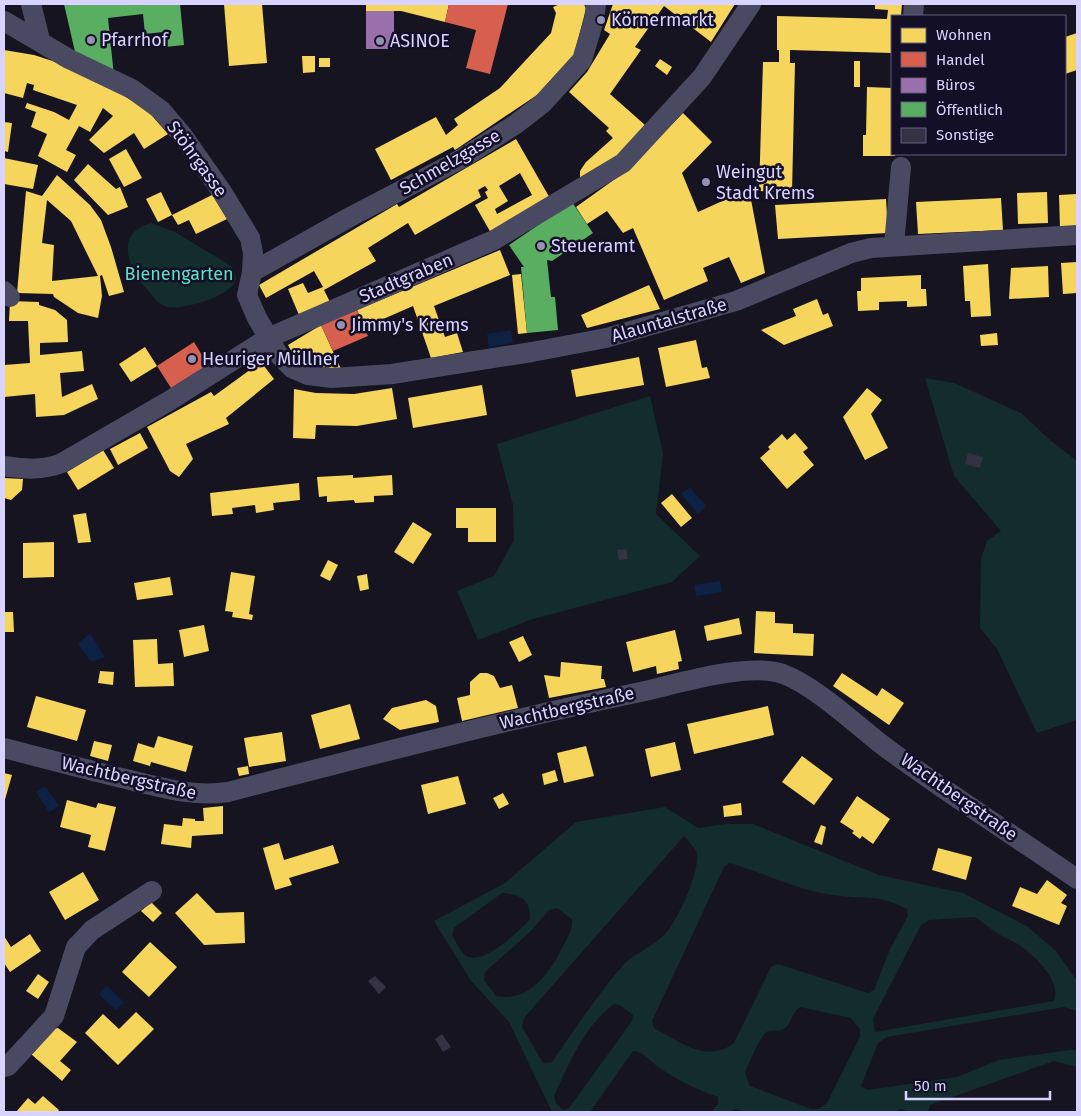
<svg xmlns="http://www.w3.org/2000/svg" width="1081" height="1116" font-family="'Fira Sans',sans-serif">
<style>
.green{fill:#132c2d;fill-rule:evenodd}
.water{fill:#0d2144}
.homes{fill:#f6d55c;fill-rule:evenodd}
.shops{fill:#d6604d}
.offices{fill:#9970ab}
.public{fill:#5aae61}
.building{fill:#343243}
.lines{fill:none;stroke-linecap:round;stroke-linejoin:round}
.minor{stroke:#4a4962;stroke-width:20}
.poi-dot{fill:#9591b1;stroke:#130f26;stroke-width:2}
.labels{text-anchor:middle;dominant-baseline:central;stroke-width:5;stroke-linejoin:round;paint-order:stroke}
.poi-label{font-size:18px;fill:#d9d4ff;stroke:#130f26;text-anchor:start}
.street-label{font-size:18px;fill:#d9d4ff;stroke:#130f26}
.park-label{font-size:18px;fill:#5fe0c0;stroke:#130f26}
</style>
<rect width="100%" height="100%" fill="#161421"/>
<!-- green -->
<path class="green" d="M151,223L175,232L231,266C234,271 237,275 236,280C232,296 181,311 167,307C157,304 151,294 145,287C136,277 130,266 128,253C126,235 136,228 151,223Z
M925,378L954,383L1021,413L1050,440L1077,461V720L1037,733L997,649L980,628L981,559L987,541L1001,531L954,476Z
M650,396L663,454L656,514L700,556L672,582L533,619L478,640L457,591L494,576L514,540L513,505L497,444Z
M665,807L698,828L726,824H753L879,875L963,893L1028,927L1056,951L1077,981V1011L1064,1007L887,1037L878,1043L861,1086L867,1090L957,1077L999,1060L1070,1050H1077V1067L1054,1061L930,1105L928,1112H909L901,1109L893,1112H745L736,1109L728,1112H711L718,1104V1097C698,1090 679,1081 661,1069C651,1063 645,1052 633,1051L590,1112H552L509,1022L471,981L434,921L505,883L576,822ZM684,836C688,841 696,848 697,854C700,872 676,925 662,937C652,946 632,956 625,963C598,994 575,1028 552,1062L543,1063L522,1027L524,1018ZM730,863C764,873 797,890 833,895C862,900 877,893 907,909L908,916L890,949L874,990L868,993L778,964L771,967L734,1043C706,1064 681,1042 654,1028L652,1021L724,867ZM502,893C520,894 531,900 530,919C519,931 482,968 465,955C460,951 456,941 452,936L454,928ZM557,908L572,919C573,930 567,938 562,948C550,973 528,1003 496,996L484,980L485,972L530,932L549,910ZM975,917C983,922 989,928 997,933C1004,938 1012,940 1019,945C1034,955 1062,981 1054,1001L875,1032L873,1019L921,925L929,920ZM614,1004L620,1005L633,1015L632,1021L569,1108L563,1110L556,1103L554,1096C569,1064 584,1026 614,1004ZM800,1007L851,1018L860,1029V1037L827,1103L818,1109H811L750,1086L745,1073C749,1064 760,1035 768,1031C773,1029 779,1032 784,1029C791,1024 792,1012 800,1007Z"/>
<!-- water -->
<path class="water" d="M511,330L513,343L489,347L487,334Z
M690,487L706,506L698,514L681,494Z
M720,581L722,592L696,596L694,585Z
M90,633L105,657L91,662L78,644Z
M45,786L59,806L49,812L36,792Z
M107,986L124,1002L116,1010L99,994Z"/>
<!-- homes -->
<path class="homes" d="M224,4H262L267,63L229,66Z
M366,4H449L445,22L401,11H366Z
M560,4H584L586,9L574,55L537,95L455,150L453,147L391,180L375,149L436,117L446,135L458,125L454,119L500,88L551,33L556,13L553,7Z
M613,4H735L711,42L664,6L635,47L641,50L610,94L645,125L616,158L580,179V171L586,162L613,138L606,131L609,128L569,92L587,72L610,34L604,30Z
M875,4H902L901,16H892V53L790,50V63H795L792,192L759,191L763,62H779V50H777V16L887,19L888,10L875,9Z
M1077,33V70L1065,74V37Z
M4,50L34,55L71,67L113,89L147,110L168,134L144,149L134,133L104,153L89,140L113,116L103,108L90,132L79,126L66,150L76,155L67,172L38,156L47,134L31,127L36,112L25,108L27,103L54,112L69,120L77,105L33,90L34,85L27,83L23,98L4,93Z
M302,56H315V72L303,73Z
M319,58H330V67H319Z
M660,59L672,67L667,75L655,66Z
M854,61H860V87H854Z
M867,87L892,88V154H895V156H863V135H866Z
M683,113L712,142L682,173L698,212L749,189L765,273L741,283L729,257L703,268L708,281L664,300L633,228L623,233L607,211L587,224L576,207L629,169Z
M4,122L12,123L8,152L4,151Z
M516,139L551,200L491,233L475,205L488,198L485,192L488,190L485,186L478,190L481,197L415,235L408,223L368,248L376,261L324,290L330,302L299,315L288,289L303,283L308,293L323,287L314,271L266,298L259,285L397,204L399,207ZM520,173L532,195L497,214L495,209L508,201L499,186Z
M126,149L142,178L124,187L109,159Z
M4,158L38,165L33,189L4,184Z
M88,164L116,189L120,187L128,207L108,215L74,180Z
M57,175L90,205L101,220L111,247L124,292L109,296L102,275L100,276L102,296L98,318L78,313L54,297L53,294L17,293L26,191L42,196ZM47,200L71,221L98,276L52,281L54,245L42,243Z
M161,192L172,215L214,194L227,219L196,234L189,220L178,225L172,215L158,222L146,199Z
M1047,192L1048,223L1018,224L1017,193Z
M1077,194V227L1060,228L1059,195Z
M1001,198L1003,230L918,234L916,202Z
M886,199L888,233L778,239L775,205Z
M500,250L510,275L434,306L445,337L457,333L463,352L431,358L413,306L365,327L357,310Z
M1077,262V293L1063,294L1061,263Z
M988,264L991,316L971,317L970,301H965L963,266Z
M1048,266L1049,297L1009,299L1011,268Z
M521,274L527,333L518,334L512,275Z
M921,275V289H926L927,306L907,307V301L879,302V310L858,311L857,291H861V278Z
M649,285L660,309L587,328L581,315Z
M817,299L823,315L828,313L833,326L784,345L761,330L796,316L793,309Z
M10,301L39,302V305L55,310L67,320L68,342L40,343V355L82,351L84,371L60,373L62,397L92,384L98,399L64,415L36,417L35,394L4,397V365L30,363L28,321H9Z
M321,325L341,369L317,368L310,354L297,362L288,345Z
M997,333L998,345L981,346L980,335Z
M696,340L702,368L707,367L710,378L666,387L658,348Z
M145,347L157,366L131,382L119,364Z
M639,357L644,385L576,397L571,370Z
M261,362L274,379L226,418L229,424L186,444L193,459L179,477L170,471L147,427L211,392L214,396Z
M482,385L487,415L413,428L408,398Z
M392,388L397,419L357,426L316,425L315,439L293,438L294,389L316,393L354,394Z
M867,388L882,400L871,414L888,448L865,460L843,417Z
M140,433L148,448L118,465L110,449Z
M795,433L808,448L803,452L814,465L787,489L760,458L770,449L768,447L782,434L787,440Z
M103,450L114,468L78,490L67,472Z
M353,475V478L392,475L393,495L374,496V502L355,503L354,500L327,502V496L319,497L317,477Z
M4,478L23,479L22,490L11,500L4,498Z
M299,483L300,500L273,503L274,510L256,513L255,505L232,508L233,514L212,516L210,493Z
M672,494L692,518L681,527L661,503Z
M456,508H496V542H468V528H456Z
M86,513L91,542L78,543L73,515Z
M413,522L432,534L413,564L394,552Z
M54,542V577L23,578V543Z
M328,560L338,565L330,581L320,576Z
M231,572L255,576L249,614L253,615L252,620L232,617L233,612L225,611Z
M367,574L369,589L360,591L357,576Z
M170,577L173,595L137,600L134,583Z
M756,611L775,612V623L793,624V633L814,634L813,656L754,653Z
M4,612H13L14,632H4Z
M739,618L742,634L707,641L704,626Z
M204,625L209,651L184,657L179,630Z
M675,630L682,661L678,662L679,669L657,674L656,666L633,672L626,642Z
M523,636L532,655L519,662L509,642Z
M157,639L158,664L173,663L174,686L135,687L133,640Z
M561,662L602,666L601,679H604L606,687L549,698L544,675L560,677Z
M100,671L114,672L113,685L98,683Z
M480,673H487L494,676L500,688L512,685L518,708L462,721L457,698L470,695V682Z
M842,673L877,696L882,688L904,703L889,725L833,686Z
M36,696L86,710L77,741L27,727Z
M426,700L436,706L439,722L400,730L383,719L392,708Z
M350,704L360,739L320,749L311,715Z
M768,706L774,735L694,754L687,724Z
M282,732L286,761L249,767L244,738Z
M158,736L193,746L186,772L151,762L150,766L133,761L138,743L154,748Z
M94,741L112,745L108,761L90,756Z
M675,742L681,770L651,777L645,749Z
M586,746L594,776L564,783L557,753Z
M802,756L833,779L814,805L782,782Z
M248,766L249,774L239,776L237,768Z
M555,770L558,781L544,785L542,774Z
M4,773L12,775L4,803Z
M458,776L466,804L428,814L421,785Z
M503,793L509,804L499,809L493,798Z
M857,796L890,819L873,844L862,836L860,839L852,833L854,831L840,822Z
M67,800L96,808L98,803L116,807L105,851L88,847L91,835L60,827Z
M741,803L742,815L724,817L723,806Z
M223,806V834L192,836L191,848L161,844L164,824L182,826L183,818L195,819V821H204L203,808Z
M821,825L826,827L822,845L814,842Z
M279,843L284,860L333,845L339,863L289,878L292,885L275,890L263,848Z
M938,848L972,857L966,880L932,870Z
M83,872L99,900L65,920L49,892Z
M1047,880L1067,895L1061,903L1067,906L1059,925L1012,906L1020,887L1037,894Z
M197,893L216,913L244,912L245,943L204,945L175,913Z
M151,902L162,913L153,922L141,911Z
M30,934L41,951L10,972L4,963V936L11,947Z
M150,942L177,967L149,997L122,972Z
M38,974L49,982L38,999L26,991Z
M136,1012L154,1029L118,1065L85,1033L103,1014L119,1029Z
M58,1028L77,1042L60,1061L71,1070L62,1081L31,1054L53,1029Z
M43,1096L59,1110L57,1112H16L28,1098L35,1104Z"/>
<!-- shops -->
<path class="shops" d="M449,4H508L490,74L466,68L476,30L445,22Z
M357,310L368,336L333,351L321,325Z
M194,342L208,365L171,388L157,366Z"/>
<!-- offices -->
<path class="offices" d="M366,11H394V49H366Z"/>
<!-- public -->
<path class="public" d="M64,4H180L184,45L165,47L163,32L145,34L143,14L108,18L114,76L76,56Z
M572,202L593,233L552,261L547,260L551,297H555L558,330L527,333L521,267H524L509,245Z"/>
<!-- building -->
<path class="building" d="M968,453L983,457L980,468L965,464Z
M626,549L628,559L619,560L617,550Z
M375,976L386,987L379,994L368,981Z
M442,1034L451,1047L443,1052L435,1039Z"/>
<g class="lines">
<!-- minor -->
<path class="minor" d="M31,4L40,40
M913,16L914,4
M4,21L69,59L132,89L161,110L183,136L222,192L250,238L253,253L252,272L247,295L257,318L278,354L292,368L308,375L332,378L392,374L532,352L606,338L736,301L851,253L871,248L1077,235
M894,245L901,167
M252,272L350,217L461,159L516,124L543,103L582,60L594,20L596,4
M4,291L10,297
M4,466C25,469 41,471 62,463L169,401L268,338L494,240L623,163L702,77L751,4
M4,748C46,759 88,770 130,780C163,788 194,797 228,792C367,756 505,720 645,691C680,683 749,662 783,674C817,687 855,724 885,747C947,793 1013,835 1077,879
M4,1067L8,1066L54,1016L76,947L92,930L152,891"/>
</g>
<!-- markers -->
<g class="poi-dot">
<circle cx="601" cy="20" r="5"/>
<circle cx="91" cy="40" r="5"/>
<circle cx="380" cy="41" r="5"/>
<circle cx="706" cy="182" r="5"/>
<circle cx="541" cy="246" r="5"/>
<circle cx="341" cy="325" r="5"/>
<circle cx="192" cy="359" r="5"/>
</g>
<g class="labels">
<!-- poi labels -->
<g class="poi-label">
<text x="611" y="20">Körnermarkt</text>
<text x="101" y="40">Pfarrhof</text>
<text x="390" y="41">ASINOE</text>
<text x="716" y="172">Weingut<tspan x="716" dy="21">Stadt Krems</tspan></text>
<text x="551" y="246">Steueramt</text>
<text x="351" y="325">Jimmy's Krems</text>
<text x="202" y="359">Heuriger Müllner</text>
</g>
<!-- street labels -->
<g class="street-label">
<text transform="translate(197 159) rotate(54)">Stöhrgasse</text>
<text transform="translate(450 162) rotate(-30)">Schmelzgasse</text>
<text transform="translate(406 278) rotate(-23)">Stadtgraben</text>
<text transform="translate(669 320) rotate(-16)">Alauntalstraße</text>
<text transform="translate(567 708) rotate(-13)">Wachtbergstraße</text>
<text transform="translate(129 778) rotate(13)">Wachtbergstraße</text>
<text transform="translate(959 797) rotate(35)">Wachtbergstraße</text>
</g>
<!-- park labels -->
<g class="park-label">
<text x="179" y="274">Bienengarten</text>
</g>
</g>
<!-- border -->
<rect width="1081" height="1116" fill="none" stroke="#d9d4ff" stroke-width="10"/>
<!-- legend -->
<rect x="891" y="15" width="175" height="140" fill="#130f26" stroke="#625e7d"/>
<rect x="901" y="28" width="25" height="15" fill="#f6d55c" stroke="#625e7d"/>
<text x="936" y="40" font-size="15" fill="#d9d4ff">Wohnen</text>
<rect x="901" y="52" width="25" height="15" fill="#d6604d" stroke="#625e7d"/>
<text x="936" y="65" font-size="15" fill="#d9d4ff">Handel</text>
<rect x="901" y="78" width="25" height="15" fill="#9970ab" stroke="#625e7d"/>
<text x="936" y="90" font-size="15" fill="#d9d4ff">Büros</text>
<rect x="901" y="102" width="25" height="15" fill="#5aae61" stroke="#625e7d"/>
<text x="936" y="115" font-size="15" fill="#d9d4ff">Öffentlich</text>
<rect x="901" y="128" width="25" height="15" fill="#343243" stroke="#625e7d"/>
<text x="936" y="140" font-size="15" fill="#d9d4ff">Sonstige</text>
<!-- scale -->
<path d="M906 1091v8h144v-8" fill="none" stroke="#d9d4ff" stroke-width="2.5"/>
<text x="914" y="1091" font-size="15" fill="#d9d4ff" stroke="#130f26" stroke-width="4" paint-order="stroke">50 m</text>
</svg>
